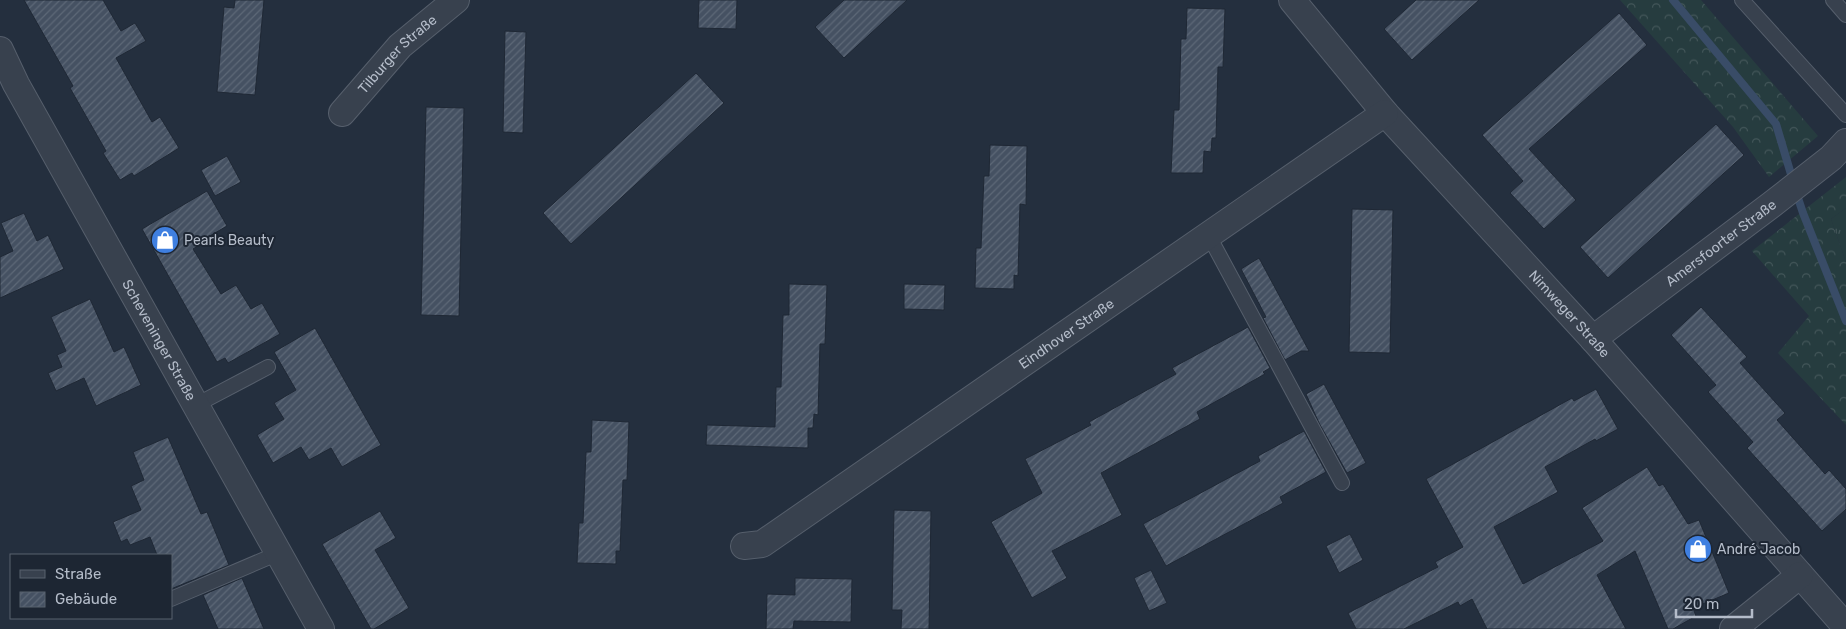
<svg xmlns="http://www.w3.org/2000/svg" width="1846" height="629" font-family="Rubik,sans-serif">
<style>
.forest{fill:url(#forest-crowns)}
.park{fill:url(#park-tufts)}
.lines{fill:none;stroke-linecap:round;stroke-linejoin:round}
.stream{stroke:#394c67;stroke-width:8}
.building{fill:url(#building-hatch);stroke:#1f2835}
.service-casing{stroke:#565f6c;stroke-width:16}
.minor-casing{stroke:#565f6c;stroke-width:28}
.service{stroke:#38414e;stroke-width:14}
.minor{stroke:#38414e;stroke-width:26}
.labels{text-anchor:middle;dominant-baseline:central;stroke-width:4;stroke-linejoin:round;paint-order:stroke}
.street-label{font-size:14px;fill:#b4bcc9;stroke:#1d2633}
.poi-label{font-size:14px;fill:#b4bcc9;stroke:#1d2633;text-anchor:start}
</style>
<defs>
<pattern id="forest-crowns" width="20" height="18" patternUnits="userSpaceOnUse" patternTransform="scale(1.25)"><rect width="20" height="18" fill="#263c3f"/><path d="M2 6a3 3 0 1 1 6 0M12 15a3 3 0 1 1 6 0" fill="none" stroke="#435659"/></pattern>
<pattern id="park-tufts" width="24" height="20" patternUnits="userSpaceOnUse" patternTransform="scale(1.25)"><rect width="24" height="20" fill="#263c3f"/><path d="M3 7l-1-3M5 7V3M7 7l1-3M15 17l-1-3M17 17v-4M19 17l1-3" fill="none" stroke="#435659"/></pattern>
<pattern id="building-hatch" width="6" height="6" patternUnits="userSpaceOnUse" patternTransform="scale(1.25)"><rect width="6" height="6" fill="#455162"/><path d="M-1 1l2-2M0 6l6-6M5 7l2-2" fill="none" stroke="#5d6877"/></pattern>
</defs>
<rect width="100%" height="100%" fill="#242f3e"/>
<!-- forest -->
<path class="forest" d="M1620,0H1701L1818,136L1769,177L1733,127Z
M1846,177V208L1831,219L1846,262V425L1778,353L1809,316L1752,251Z"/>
<!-- park -->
<path class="park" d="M1846,208V262L1831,219Z"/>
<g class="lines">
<!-- stream -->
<path class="stream" d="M1673,0L1776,124L1793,181
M1796,192L1803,213L1846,321"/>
</g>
<!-- building -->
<path class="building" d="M24,0H103L121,31L135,23L146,41L116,58L152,122L160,117L179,148L134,176L132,173L120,180L103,153L106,151L70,88L73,86Z
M235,0H264L255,95L217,92L224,7L234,8Z
M699,0H737L736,29L698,28Z
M844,0H907L844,58L815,27Z
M1416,0H1479L1412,60L1384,29Z
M1187,8L1225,9L1223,67H1218L1216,138H1212L1211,152L1204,151L1203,173H1171L1174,110H1179L1181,39H1186Z
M1619,13L1647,45L1529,149L1576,200L1544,229L1510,193L1523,181L1482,135Z
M505,31L526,32L523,133L503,132Z
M696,73L724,103L571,244L543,213Z
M426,107L464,108L459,316L421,315Z
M1716,124L1744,155L1608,278L1580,247Z
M990,145L1027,146L1026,205L1020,204L1018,276L1014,275V289L975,288L976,248H981L984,176H989Z
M227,156L241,182L215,196L201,170Z
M207,191L227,226L201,241L202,243L193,249L221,294L236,285L251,309L262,303L280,334L228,363L225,358L217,362L142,229Z
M1352,209L1393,210L1390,353L1349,352Z
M24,213L37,241L48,235L64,269L0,298V257L13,251L1,223Z
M1259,258L1309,351H1301L1285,360L1263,318L1266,317L1241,269Z
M789,284L827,285L825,344H820L818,415L814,414L813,428H808V448L706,445L707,425L775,427L776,387H781L783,315H789Z
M904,284L945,285L944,310L904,309Z
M90,299L114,352L124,347L141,385L96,406L84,378L56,391L48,373L62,367L57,355L66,351L51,317Z
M1701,307L1747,357L1740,363L1785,413L1777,420L1825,474L1829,470L1846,489V509L1822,531L1747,448L1753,442L1708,392L1716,385L1671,335Z
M1248,327L1270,368L1263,372L1265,374L1197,412L1200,419L1101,473L1122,515L1052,551L1067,578L1032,598L991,522L1042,493L1025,459L1091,425L1089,422L1176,374L1172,368Z
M315,328L381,445L342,467L331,448L309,460L301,447L273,463L257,435L284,419L274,403L296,390L274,352Z
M1324,384L1366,463L1347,473L1319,423L1306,394Z
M1596,389L1618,429L1596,441L1595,439L1545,467L1558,492L1494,527L1523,584L1603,541L1582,508L1647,467L1659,486L1663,484L1688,524L1699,520L1729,593L1693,608L1696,616L1673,629H1668L1635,551L1597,575L1626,629H1487L1472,599L1460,606L1458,602L1404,629H1356L1348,613L1438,567L1435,562L1463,547L1426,479L1572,398L1574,401Z
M592,420L629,422L627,480H623L620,551H616V564L577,563L579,523H583L586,452H591Z
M1304,431L1326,472L1280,497L1283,503L1166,566L1143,524L1260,461L1258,456Z
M168,437L201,514L207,512L229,565L171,589V555H157L150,537L130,545L127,539L121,542L113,522L141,510L131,486L144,480L133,452Z
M894,510L931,511L929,629H901L902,610H892Z
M380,511L396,538L375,550L409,608L374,629H371L322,544Z
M1350,534L1363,560L1339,573L1326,546Z
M1151,570L1167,603L1149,611L1134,578Z
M242,578L264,629H218L203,595Z
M795,578L852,579L851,622L794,621L793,629H766L767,594L795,595Z"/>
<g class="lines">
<defs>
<path id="service" d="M1742,0L1846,115
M1833,0L1846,15
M1209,236L1342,483
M196,405L268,367
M171,599L279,553"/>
<g id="minor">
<path id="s1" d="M1292,0L1385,113L1593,339L1846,627"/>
<path id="s2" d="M0,50L16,84L321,629"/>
<path id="s3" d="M342,113L400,46L456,0"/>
<path id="s4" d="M1593,339L1771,205L1831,158L1846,142"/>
<path id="s5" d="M744,546L762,544L1385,113"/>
<path d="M1733,629L1800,575"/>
</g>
</defs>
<!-- service casing -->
<use href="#service" class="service-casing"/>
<!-- minor casing -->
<use href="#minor" class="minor-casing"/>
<!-- service -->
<use href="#service" class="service"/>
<!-- minor -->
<use href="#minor" class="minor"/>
</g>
<!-- icons -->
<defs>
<symbol id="shop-disc" viewBox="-11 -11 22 22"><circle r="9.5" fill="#3f7fe0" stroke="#1d2633"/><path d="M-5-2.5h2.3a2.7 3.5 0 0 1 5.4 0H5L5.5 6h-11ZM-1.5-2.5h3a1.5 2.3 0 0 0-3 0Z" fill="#fff"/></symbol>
</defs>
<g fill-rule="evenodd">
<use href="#shop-disc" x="149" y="224" width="32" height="32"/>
<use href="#shop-disc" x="1682" y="533" width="32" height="32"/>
</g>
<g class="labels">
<!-- street labels -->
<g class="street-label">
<text stroke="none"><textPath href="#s3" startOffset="81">Tilburger Straße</textPath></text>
<text stroke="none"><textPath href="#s4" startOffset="160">Amersfoorter Straße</textPath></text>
<text stroke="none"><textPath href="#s1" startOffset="419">Nimweger Straße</textPath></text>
<text stroke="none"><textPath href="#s5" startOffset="388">Eindhover Straße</textPath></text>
<text stroke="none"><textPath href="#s2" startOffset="331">Scheveninger Straße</textPath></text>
</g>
<!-- poi labels -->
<g class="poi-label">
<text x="184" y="240">Pearls Beauty</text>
<text x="1717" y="549">André Jacob</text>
</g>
</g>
<!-- legend -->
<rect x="10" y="554" width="162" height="65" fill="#1d2633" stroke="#59626f"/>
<rect x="20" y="570" width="25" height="8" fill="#38414e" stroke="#59626f"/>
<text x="55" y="579" font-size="15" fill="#b4bcc9">Straße</text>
<rect x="20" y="592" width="25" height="15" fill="url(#building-hatch)" stroke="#59626f"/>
<text x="55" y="604" font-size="15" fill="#b4bcc9">Gebäude</text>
<!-- scale -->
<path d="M1676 609v8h76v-8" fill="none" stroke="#b4bcc9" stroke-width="2.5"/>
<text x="1684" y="609" font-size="15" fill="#b4bcc9" stroke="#1d2633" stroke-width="4" paint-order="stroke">20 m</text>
</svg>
